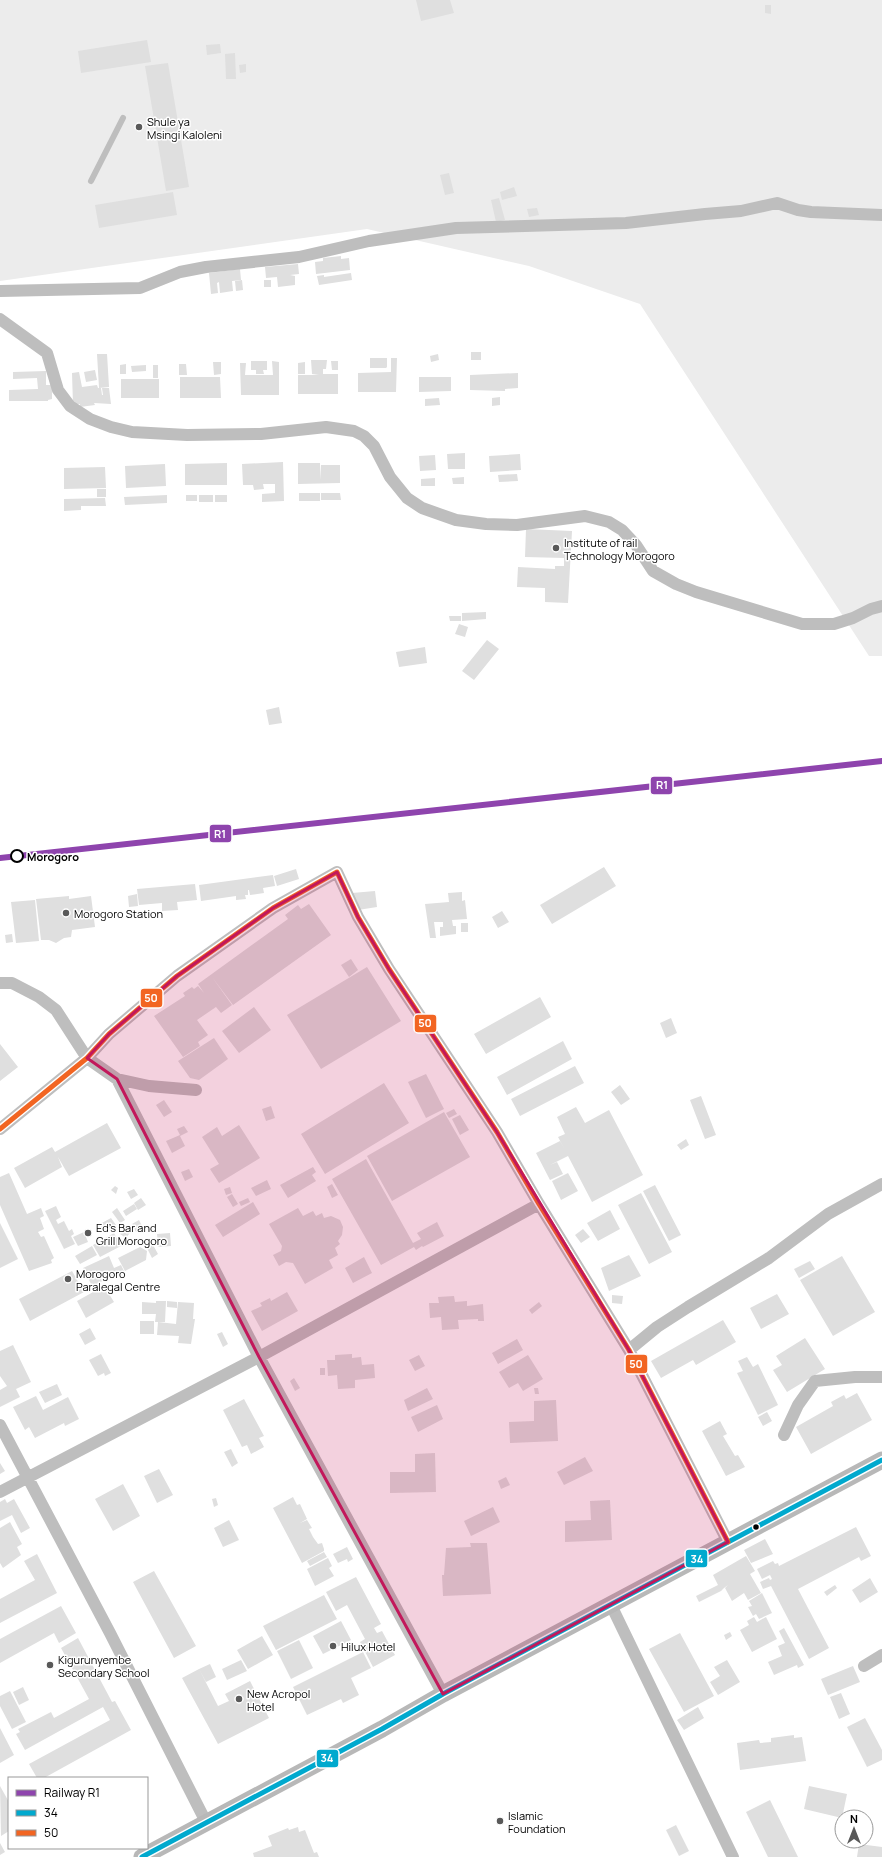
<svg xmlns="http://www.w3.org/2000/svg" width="882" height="1857" font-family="Manrope,sans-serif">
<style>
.green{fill:#ececec}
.building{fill:#dfdfdf}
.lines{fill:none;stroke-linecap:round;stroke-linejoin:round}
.service{stroke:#bebebe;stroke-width:6}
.minor{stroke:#bebebe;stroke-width:12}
.secondary{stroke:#b8b8b8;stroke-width:17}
.bus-1-casing{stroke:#fff;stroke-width:8}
.bus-2-casing{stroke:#fff;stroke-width:8}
.bus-1{stroke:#00a9ce;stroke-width:5}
.bus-2{stroke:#f26522;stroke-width:5}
.rail-1-casing{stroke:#fff;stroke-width:9}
.rail-1{stroke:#8e44ad;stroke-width:6}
.marked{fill:#c2185b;fill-opacity:0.2;stroke:#c2185b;stroke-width:3;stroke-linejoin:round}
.poi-dot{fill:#595959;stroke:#fff;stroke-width:1.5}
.stop-dot{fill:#fff;stroke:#000;stroke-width:2}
.bus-dot{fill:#000;stroke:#fff;stroke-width:1.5}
.labels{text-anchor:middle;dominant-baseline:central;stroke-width:3;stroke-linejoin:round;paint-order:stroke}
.poi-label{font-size:11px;fill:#000;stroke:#fff;text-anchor:start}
.stop-label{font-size:11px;font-weight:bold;fill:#000;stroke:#fff;text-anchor:start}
.line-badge{stroke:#fff;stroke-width:1.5}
.badge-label{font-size:11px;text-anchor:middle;font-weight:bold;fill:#fff}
</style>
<rect width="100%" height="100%" fill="#fff"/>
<!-- green -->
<path class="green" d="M0,0H882V656H869L640,304L529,266L367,229L0,281Z"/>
<!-- building -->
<path class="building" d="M416,0H450L454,13L421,21Z
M765,5H771V14L765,13Z
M147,40L151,62L81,73L78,51Z
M220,44L221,53L207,55L206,45Z
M235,53L236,79H226L225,54Z
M168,63L189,187L166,191L145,66Z
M246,64V72L240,73L239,65Z
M449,173L454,193L445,195L440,175Z
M514,187L517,196L502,200L500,192Z
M173,192L177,215L99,228L95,205Z
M499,198L505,220L496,222L491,200Z
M537,208L539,215L529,217L527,209Z
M341,256V259L349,258L350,270L316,274L315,262L323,261V258Z
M298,264L299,274L290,275L295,276V285L278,287L277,277L266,278L265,267Z
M240,269L241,280L232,281L233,291L220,293L219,282L217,283L218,293L211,294L209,273Z
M351,273L352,280L319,285L317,276L324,275V277Z
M242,280L243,290L236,291L235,281Z
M264,280H271V287H264Z
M471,352H481V360H471Z
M97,354H107L109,387L99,388Z
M438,354L439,360L431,362L430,356Z
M370,358H387V367L386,368H370Z
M391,358H397L396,392H358V373L391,372Z
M311,360H327L326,369H323V374H338V394H298V375H319L312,374Z
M251,361H267V370H263L264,374H256V370H251Z
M272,361L279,362V395H241L240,363H246L245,375H273Z
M331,361H338V370H332Z
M213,362H221V374L214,375Z
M305,362V374H298V363Z
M126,364V374H120V365Z
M179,364H186L187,375H179Z
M146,365V371L132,372L131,366Z
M153,365H158V378H153Z
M95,370L97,380L86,382L84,372Z
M46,371V385H52V399L48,400V401H9V390L38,389L37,378L13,379V372Z
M79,372L82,387L97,385L98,388H101L102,395H103L102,388H109L111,404L94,403L95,405L80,407V404L73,405L72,373Z
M518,373V388L505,389V391L470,390V375Z
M180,377H220L221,398H180Z
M419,377H451V391L419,392Z
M121,379H159V398H121Z
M500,397V405L492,406V398Z
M439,398L440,405L425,406V399Z
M465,453V469H448L447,454Z
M520,454L521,470L490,472L489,456Z
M435,455L436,470L420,471L419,456Z
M283,462L284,501L262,502V494L275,493V484H263L264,489L254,490L253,485H243L242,464Z
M227,463V485H185V464Z
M298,463H320V480L321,465H340V483L298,484Z
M165,464L166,486L126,488L125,466Z
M105,467L106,488L64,489V468Z
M517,474L518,481L499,482L498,475Z
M464,477V484H453L452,478Z
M435,478V486H421V479Z
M97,489H106V497H97Z
M299,493H320V501H299Z
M321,493H340L341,500H321Z
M167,495V503L125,505L124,497Z
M186,495H197V501H186Z
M199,495H213V502H199Z
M215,495H227V502H215Z
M105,498L106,506H81V510L64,511V499Z
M526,529L572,531L568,603L545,602V588L517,587L518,567L555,569V566H564V558L525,557Z
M486,612V619L462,621V613Z
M449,616H461V621H450Z
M459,624L468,627L465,637L455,634Z
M487,640L499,649L474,680L462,671Z
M425,647L427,663L399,667L396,652Z
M279,707L282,723L269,725L266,710Z
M604,867L616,886L552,924L540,905Z
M296,869L299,879L277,886L274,876Z
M273,875L275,886L263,888L264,893L250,895L249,890H248V895H245L246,899L236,900V896L201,901L199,885Z
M195,884L197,900L177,902L178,910L162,911V903L139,905L137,889Z
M375,891L377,907L358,910L357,900L353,901L352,893Z
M462,892V901L465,900L467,919L452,920L453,926H456V934L440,936V927H443V922H434L436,938H430L425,904L449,902L448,893Z
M137,894L138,906L129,907L128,896Z
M69,896V899L91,896L95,927L72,930L71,937L64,938L56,943L49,940H41L36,899Z
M35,900L39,941L16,943L11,902Z
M309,904L331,935L233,1005L212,977L232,1005L221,1013L216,1007L197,1020L208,1035L198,1042L200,1046L183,1057L154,1016L185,996L183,993L192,987L194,989L198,986L204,993L198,984L288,919L285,915L298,905L301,909Z
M502,911L509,922L498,928L492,917Z
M461,923H468V932H461Z
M12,934L13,942L6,943L5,935Z
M351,959L358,970L349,977L341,965Z
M367,967L401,1021L321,1069L287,1015Z
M540,997L551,1017L486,1054L474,1034Z
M254,1007L271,1030L239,1053L222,1031Z
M671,1018L677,1033L666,1038L660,1023Z
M214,1038L228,1059L199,1080L190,1078L178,1061Z
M563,1041L572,1059L507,1095L497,1077Z
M0,1044L18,1067L0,1081Z
M575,1066L584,1083L520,1116L511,1099Z
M426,1074L444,1109L426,1118L408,1082Z
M384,1083L409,1123L325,1174L301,1134Z
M620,1085L630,1099L621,1105L611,1092Z
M701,1096L716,1135L705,1139L690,1100Z
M164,1100L172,1112L164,1117L156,1105Z
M271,1106L275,1118L266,1121L262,1109Z
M576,1107L585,1123L609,1110L643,1175L592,1202L568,1156L550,1165L557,1162L563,1174L550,1180L536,1153L560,1141L565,1150L558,1137L565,1134L557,1117Z
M454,1109L457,1114L449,1118L446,1113Z
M444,1112L470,1157L392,1201L367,1156Z
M460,1115L469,1130L460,1135L452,1119Z
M107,1123L121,1148L69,1176L58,1157L62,1167L25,1188L14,1168L52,1147L55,1152Z
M239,1125L260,1158L219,1183L210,1169L219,1164L202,1137L217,1127L222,1136Z
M184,1126L188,1132L180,1136L185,1146L172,1153L166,1141L180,1135L177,1129Z
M686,1139L689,1145L681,1150L677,1145Z
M366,1159L413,1243L421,1239L417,1233L437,1222L444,1236L423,1247L422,1246L416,1250L414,1247L381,1265L332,1179Z
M313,1167L316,1172L312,1175L316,1181L288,1198L280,1185Z
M189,1169L193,1177L185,1181L181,1172Z
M9,1173L27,1214L41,1208L44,1216L40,1218L44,1229L38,1232L41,1237L44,1236L54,1258L51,1260L52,1263L29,1271L0,1205V1177Z
M568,1173L578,1191L561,1200L552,1181Z
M267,1180L271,1189L256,1196L251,1188Z
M332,1184L338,1195L332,1198L327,1187Z
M655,1185L681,1235L669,1241L643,1191Z
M115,1186L118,1188L116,1194L111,1190Z
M230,1187L232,1193L226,1195L224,1189Z
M134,1189L138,1195L131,1199L127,1192Z
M641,1193L672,1252L649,1264L618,1205Z
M232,1194L238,1204L233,1207L227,1197Z
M141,1198L146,1205L138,1210L134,1203Z
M248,1198L250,1202L241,1206L239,1202Z
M253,1202L260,1214L223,1237L215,1225Z
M134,1204L137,1209L126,1216L123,1211Z
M56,1206L61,1217L56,1220L58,1224L64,1221L69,1231L72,1229L74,1234L71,1236L75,1244L64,1249L45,1211Z
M117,1208L125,1220L120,1223L112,1212Z
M298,1208L303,1216L313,1211L316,1216L322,1213L324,1218L331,1216L340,1220L343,1227L342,1235L338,1241L340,1244L335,1248L338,1255L329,1260L333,1268L305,1284L293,1263L286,1262L279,1266L273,1255L281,1251L282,1246L269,1224Z
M610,1210L620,1229L598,1241L587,1223Z
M111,1218L116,1225L104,1232L100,1224Z
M139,1220L143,1228L136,1232L132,1224Z
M0,1223L18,1259L0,1268Z
M126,1226L132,1230L126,1238L120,1234Z
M583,1229L590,1237L581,1243L575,1235Z
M84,1232L88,1242L78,1246L73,1237Z
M114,1233L121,1246L100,1257L93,1245Z
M170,1233L171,1246L158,1247L157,1234Z
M153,1245L158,1254L152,1258L147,1248Z
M92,1246L97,1255L80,1264L75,1256Z
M140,1247L147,1251L146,1260L125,1271L118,1258Z
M629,1255L641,1276L609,1291L601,1268Z
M109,1256L114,1268L121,1265L124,1271L92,1286L83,1268Z
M842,1256L875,1312L833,1336L800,1280Z
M364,1257L372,1273L353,1283L345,1268Z
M810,1261L815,1269L799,1278L794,1269Z
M72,1271L84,1292L30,1321L19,1299Z
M104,1286L114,1302L86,1318L77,1301Z
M287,1292L298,1311L262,1331L251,1311L262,1306L260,1303L270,1298L271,1301Z
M777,1294L789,1314L761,1329L750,1308Z
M612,1295L623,1296L622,1304L612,1303Z
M454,1296L455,1302L467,1301V1306L483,1304L484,1321H478V1319L458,1320L459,1329L442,1330L441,1317L430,1318L429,1303H439L438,1297Z
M156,1301H166L165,1322H155L156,1314H142V1302L156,1303Z
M167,1301L177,1302V1308L167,1307Z
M178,1302L194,1303L193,1319H195L191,1344L178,1343L179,1336L157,1335L158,1322L176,1324Z
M539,1302L542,1306L532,1314L529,1310Z
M723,1320L736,1342L696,1365L693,1360L661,1378L651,1361Z
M140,1321H154V1334H140Z
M90,1328L96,1339L85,1345L79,1334Z
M222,1332L228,1344L223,1347L217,1334Z
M805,1338L825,1369L787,1392L773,1370L782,1365L776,1356Z
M517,1339L523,1350L498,1364L492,1353Z
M13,1345L31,1382L16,1389L20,1397L0,1407V1390L7,1386L0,1376V1351Z
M101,1354L111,1373L105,1376L104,1373L98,1376L89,1360Z
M352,1354V1358L361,1357L362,1365L374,1364L375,1378L355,1380V1388L338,1389L337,1375L328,1376L327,1360H335V1355Z
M419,1355L425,1366L415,1371L409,1360Z
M528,1355L543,1379L523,1391L518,1383L509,1388L499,1372Z
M747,1357L753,1367L758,1364L778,1405L758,1415L737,1373L743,1371L738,1361Z
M320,1368H325V1375H320Z
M294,1378L300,1388L295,1391L290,1381Z
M57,1384L62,1395L45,1403L39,1392Z
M427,1388L433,1399L408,1411L404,1400Z
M534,1388H538L539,1394H535Z
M857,1393L872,1420L811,1454L796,1427L833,1406L831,1402L844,1395L846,1399Z
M36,1396L43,1410L68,1397L79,1419L65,1426L64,1423L35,1438L29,1427L25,1430L13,1407Z
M244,1399L264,1436L259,1438L264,1447L251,1454L247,1445L242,1447L223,1410Z
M556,1400L558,1441L510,1443L509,1422L534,1421V1401Z
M437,1405L443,1419L418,1432L411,1417Z
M767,1412L772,1421L763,1426L758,1417Z
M720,1421L727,1434L723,1436L735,1456L738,1455L745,1467L726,1476L702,1431Z
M231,1449L238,1463L232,1467L224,1452Z
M435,1453L436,1492L390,1493V1472H415V1454Z
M585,1457L593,1471L564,1485L557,1472Z
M0,1463L5,1471L0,1474Z
M159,1469L173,1495L157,1503L144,1476Z
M506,1477L510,1485L501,1489L498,1481Z
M123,1484L140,1516L113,1531L95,1499Z
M293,1497L297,1505L300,1504L307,1519L300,1523L307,1520L312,1528L309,1529L313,1537L318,1544L322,1543L324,1549V1551L302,1563L273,1508Z
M216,1498L218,1505L214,1507L212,1499Z
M5,1499L7,1503L14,1499L30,1528L21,1533L12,1515L0,1521V1502Z
M610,1500L612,1540L565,1542V1521L591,1520L590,1501Z
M493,1507L500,1522L471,1536L464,1521Z
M229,1520L239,1540L223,1547L214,1528Z
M10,1522L22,1544L17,1547L21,1555L3,1568L0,1563V1528Z
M856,1527L871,1556L861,1561L859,1557L798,1589L829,1648L809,1659L771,1586L763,1589L760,1582L769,1578L770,1580L772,1579L770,1575L762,1579L757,1569L773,1561L775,1564L778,1563L779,1566Z
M765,1539L773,1554L751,1563L744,1550Z
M470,1543H487L491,1594L443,1596L442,1575H444L446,1548L471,1547Z
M347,1547L353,1559L348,1562L347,1559L338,1563L333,1554Z
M324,1552L327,1557L310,1566L307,1561Z
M37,1554L57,1593L0,1623V1599L35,1580L24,1561Z
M746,1556L755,1571L750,1574L761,1593L748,1600L744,1593L732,1601L725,1588L728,1585L724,1588L721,1591L699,1602L696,1596L718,1585L713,1575Z
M328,1558L332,1566L329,1568L334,1576L315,1586L307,1569Z
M154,1571L196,1646L174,1658L133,1582Z
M356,1577L381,1624L374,1628L377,1633L382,1631L395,1655L373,1667L360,1642L365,1639L347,1605L336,1611L326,1592Z
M870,1578L878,1592L860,1603L852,1590Z
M835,1585L837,1588L827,1596L824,1592Z
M762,1593L772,1613L759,1619L756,1614L753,1616L748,1607L752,1606L749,1601Z
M324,1595L337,1619L276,1650L263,1626Z
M61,1606L76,1633L59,1643L54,1633L0,1663V1639Z
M754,1617L757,1622L766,1617L777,1639L752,1652L740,1630L749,1625L747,1621Z
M341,1621L351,1640L323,1654L313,1636Z
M784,1628L804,1665L798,1668L797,1665L774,1675L768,1662L782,1656L778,1646L785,1643L779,1631Z
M730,1632L732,1636L726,1640L724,1635Z
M680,1633L714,1696L684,1712L649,1649Z
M262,1636L273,1655L248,1669L237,1650Z
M78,1638L112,1702L115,1701L131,1730L44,1778H37L29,1764L110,1720L103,1707L25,1750L16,1734L20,1732L18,1729L51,1712L54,1718L89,1699L61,1648Z
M299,1640L313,1668L291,1679L277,1651Z
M363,1652L371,1668L351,1678L359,1695L343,1703L341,1699L307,1715L293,1687Z
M241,1660L247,1671L227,1680L222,1669Z
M727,1660L740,1682L718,1695L710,1682L720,1676L714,1667Z
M210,1664L216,1677L206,1682L199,1669Z
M853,1666L860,1682L828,1695L821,1679Z
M199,1669L218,1706L229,1701L225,1694L250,1681L269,1718L218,1744L182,1678Z
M23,1687L29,1700L19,1705L13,1692Z
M10,1691L26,1722L12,1729L0,1706V1696Z
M841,1693L850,1714L839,1719L830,1697Z
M698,1707L704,1718L684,1730L677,1720Z
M865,1718L882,1750V1760L867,1767L847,1727Z
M0,1728L14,1755L0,1763Z
M794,1735V1738L802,1737L806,1761L740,1770L737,1743L759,1740L760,1743L771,1742V1738Z
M0,1786L9,1802V1831L1,1836Z
M809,1786L847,1794L842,1818L804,1809Z
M770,1800L798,1857H768L746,1812Z
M676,1825L689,1851L679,1856L666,1830Z
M298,1827L299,1832L305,1830L314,1853L317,1852L319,1857H254L253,1853L272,1846L268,1836L288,1828L289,1830Z
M0,1843L5,1852L0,1855Z
M859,1844L882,1847V1857H857Z"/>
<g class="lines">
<!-- service -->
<path class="service" d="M91,181L123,118"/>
<!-- minor -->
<path class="minor" d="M0,291L140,288L180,272L206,267L299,257L369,241L456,228L626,223L705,214L741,211L777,203L798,210L811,212L882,215
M0,319L47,353L58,390L70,406L90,419L111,427L132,432L187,435L261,434L326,427L354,431L364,436L374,446L390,477L407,498L422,508L456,520L486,524L517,525L585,516L609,522L622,530L636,545L653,571L676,584L696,592L802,624H834L853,618L871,609L882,606
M0,983H12L39,997L56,1010L87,1058L117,1079L259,1357L443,1694
M117,1079L149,1086L196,1090
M0,1129L87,1058L109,1034L177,976L273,908L337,872L358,917L389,969L497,1132L539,1204L629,1350L728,1542
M629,1350L657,1327L688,1307L769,1258L828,1214L882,1184
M0,1425L110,1633L206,1822
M784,1435L798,1405L815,1381L855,1377H882
M0,1492L259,1357L539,1204
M611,1605L733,1857
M864,1666L882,1655"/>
<!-- secondary -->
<path class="secondary" d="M142,1857L382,1729L443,1694L882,1460"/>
<defs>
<path id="bus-1" d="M142,1857L382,1729L443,1694L882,1460"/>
<path id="bus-2" d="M0,1129L87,1058L109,1034L177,976L273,908L337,872L358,917L389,969L497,1132L539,1204L629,1350L728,1542"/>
</defs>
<!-- bus-1 casing -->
<use href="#bus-1" class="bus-1-casing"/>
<!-- bus-2 casing -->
<use href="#bus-2" class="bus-2-casing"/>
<!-- bus-1 -->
<use href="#bus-1" class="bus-1"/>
<!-- bus-2 -->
<use href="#bus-2" class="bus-2"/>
<defs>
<path id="rail-1" d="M0,858L882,761"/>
</defs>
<!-- rail-1 casing -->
<use href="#rail-1" class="rail-1-casing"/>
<!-- rail-1 -->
<use href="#rail-1" class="rail-1"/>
</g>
<!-- marked area -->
<path class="marked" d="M337,872L358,917L389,969L497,1132L629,1350L728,1542L443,1694L259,1357L117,1079L87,1058L109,1034L177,976L273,908Z"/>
<!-- markers -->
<g class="poi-dot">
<circle cx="139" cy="127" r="4"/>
<circle cx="556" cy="548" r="4"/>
<circle cx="66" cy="913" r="4"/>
<circle cx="88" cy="1233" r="4"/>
<circle cx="68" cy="1279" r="4"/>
<circle cx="333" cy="1646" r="4"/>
<circle cx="50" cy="1665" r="4"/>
<circle cx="239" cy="1699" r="4"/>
<circle cx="500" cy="1821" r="4"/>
</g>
<circle class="stop-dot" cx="17" cy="856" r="6"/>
<circle class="bus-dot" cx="756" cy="1527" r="3.5"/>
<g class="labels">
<!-- poi labels -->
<g class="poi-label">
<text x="147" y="121">Shule ya<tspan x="147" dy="13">Msingi Kaloleni</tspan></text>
<text x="564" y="542">Institute of rail<tspan x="564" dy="13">Technology Morogoro</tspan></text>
<text x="74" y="913">Morogoro Station</text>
<text x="96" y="1227">Ed's Bar and<tspan x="96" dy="13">Grill Morogoro</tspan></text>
<text x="76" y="1273">Morogoro<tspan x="76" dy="13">Paralegal Centre</tspan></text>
<text x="341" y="1646">Hilux Hotel</text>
<text x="58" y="1659">Kigurunyembe<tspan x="58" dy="13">Secondary School</tspan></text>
<text x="247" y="1693">New Acropol<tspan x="247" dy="13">Hotel</tspan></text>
<text x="508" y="1815">Islamic<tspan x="508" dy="13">Foundation</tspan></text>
</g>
<!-- stop labels -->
<g class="stop-label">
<text x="27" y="856">Morogoro</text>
</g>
</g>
<g class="line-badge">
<rect x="650" y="776" width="23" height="19" rx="4" fill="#8e44ad"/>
<rect x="209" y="824" width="23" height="19" rx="4" fill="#8e44ad"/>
<rect x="140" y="988" width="23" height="20" rx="4" fill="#f26522"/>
<rect x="414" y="1014" width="23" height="19" rx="4" fill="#f26522"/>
<rect x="625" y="1354" width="23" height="20" rx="4" fill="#f26522"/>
<rect x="685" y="1549" width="23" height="19" rx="4" fill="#00a9ce"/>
<rect x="316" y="1749" width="23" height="19" rx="4" fill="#00a9ce"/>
</g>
<g class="badge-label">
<text x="662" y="789">R1</text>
<text x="220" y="838">R1</text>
<text x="151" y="1002">50</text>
<text x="425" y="1027">50</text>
<text x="636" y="1368">50</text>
<text x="697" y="1563">34</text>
<text x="327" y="1762">34</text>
</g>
<!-- legend -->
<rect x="8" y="1777" width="140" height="72" fill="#ffffff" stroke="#999999"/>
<rect x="16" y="1790" width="20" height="6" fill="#8e44ad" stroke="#999999"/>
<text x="44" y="1797" font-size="12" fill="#000000">Railway R1</text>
<rect x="16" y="1810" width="20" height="6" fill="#00a9ce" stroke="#999999"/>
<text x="44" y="1817" font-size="12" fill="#000000">34</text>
<rect x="16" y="1830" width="20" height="6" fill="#f26522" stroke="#999999"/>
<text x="44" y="1837" font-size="12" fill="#000000">50</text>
<!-- north arrow -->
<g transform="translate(854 1829)"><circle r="19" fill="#ffffff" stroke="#999999"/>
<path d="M0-3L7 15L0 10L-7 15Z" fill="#595959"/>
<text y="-6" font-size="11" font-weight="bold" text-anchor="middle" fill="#000000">N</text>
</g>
</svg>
